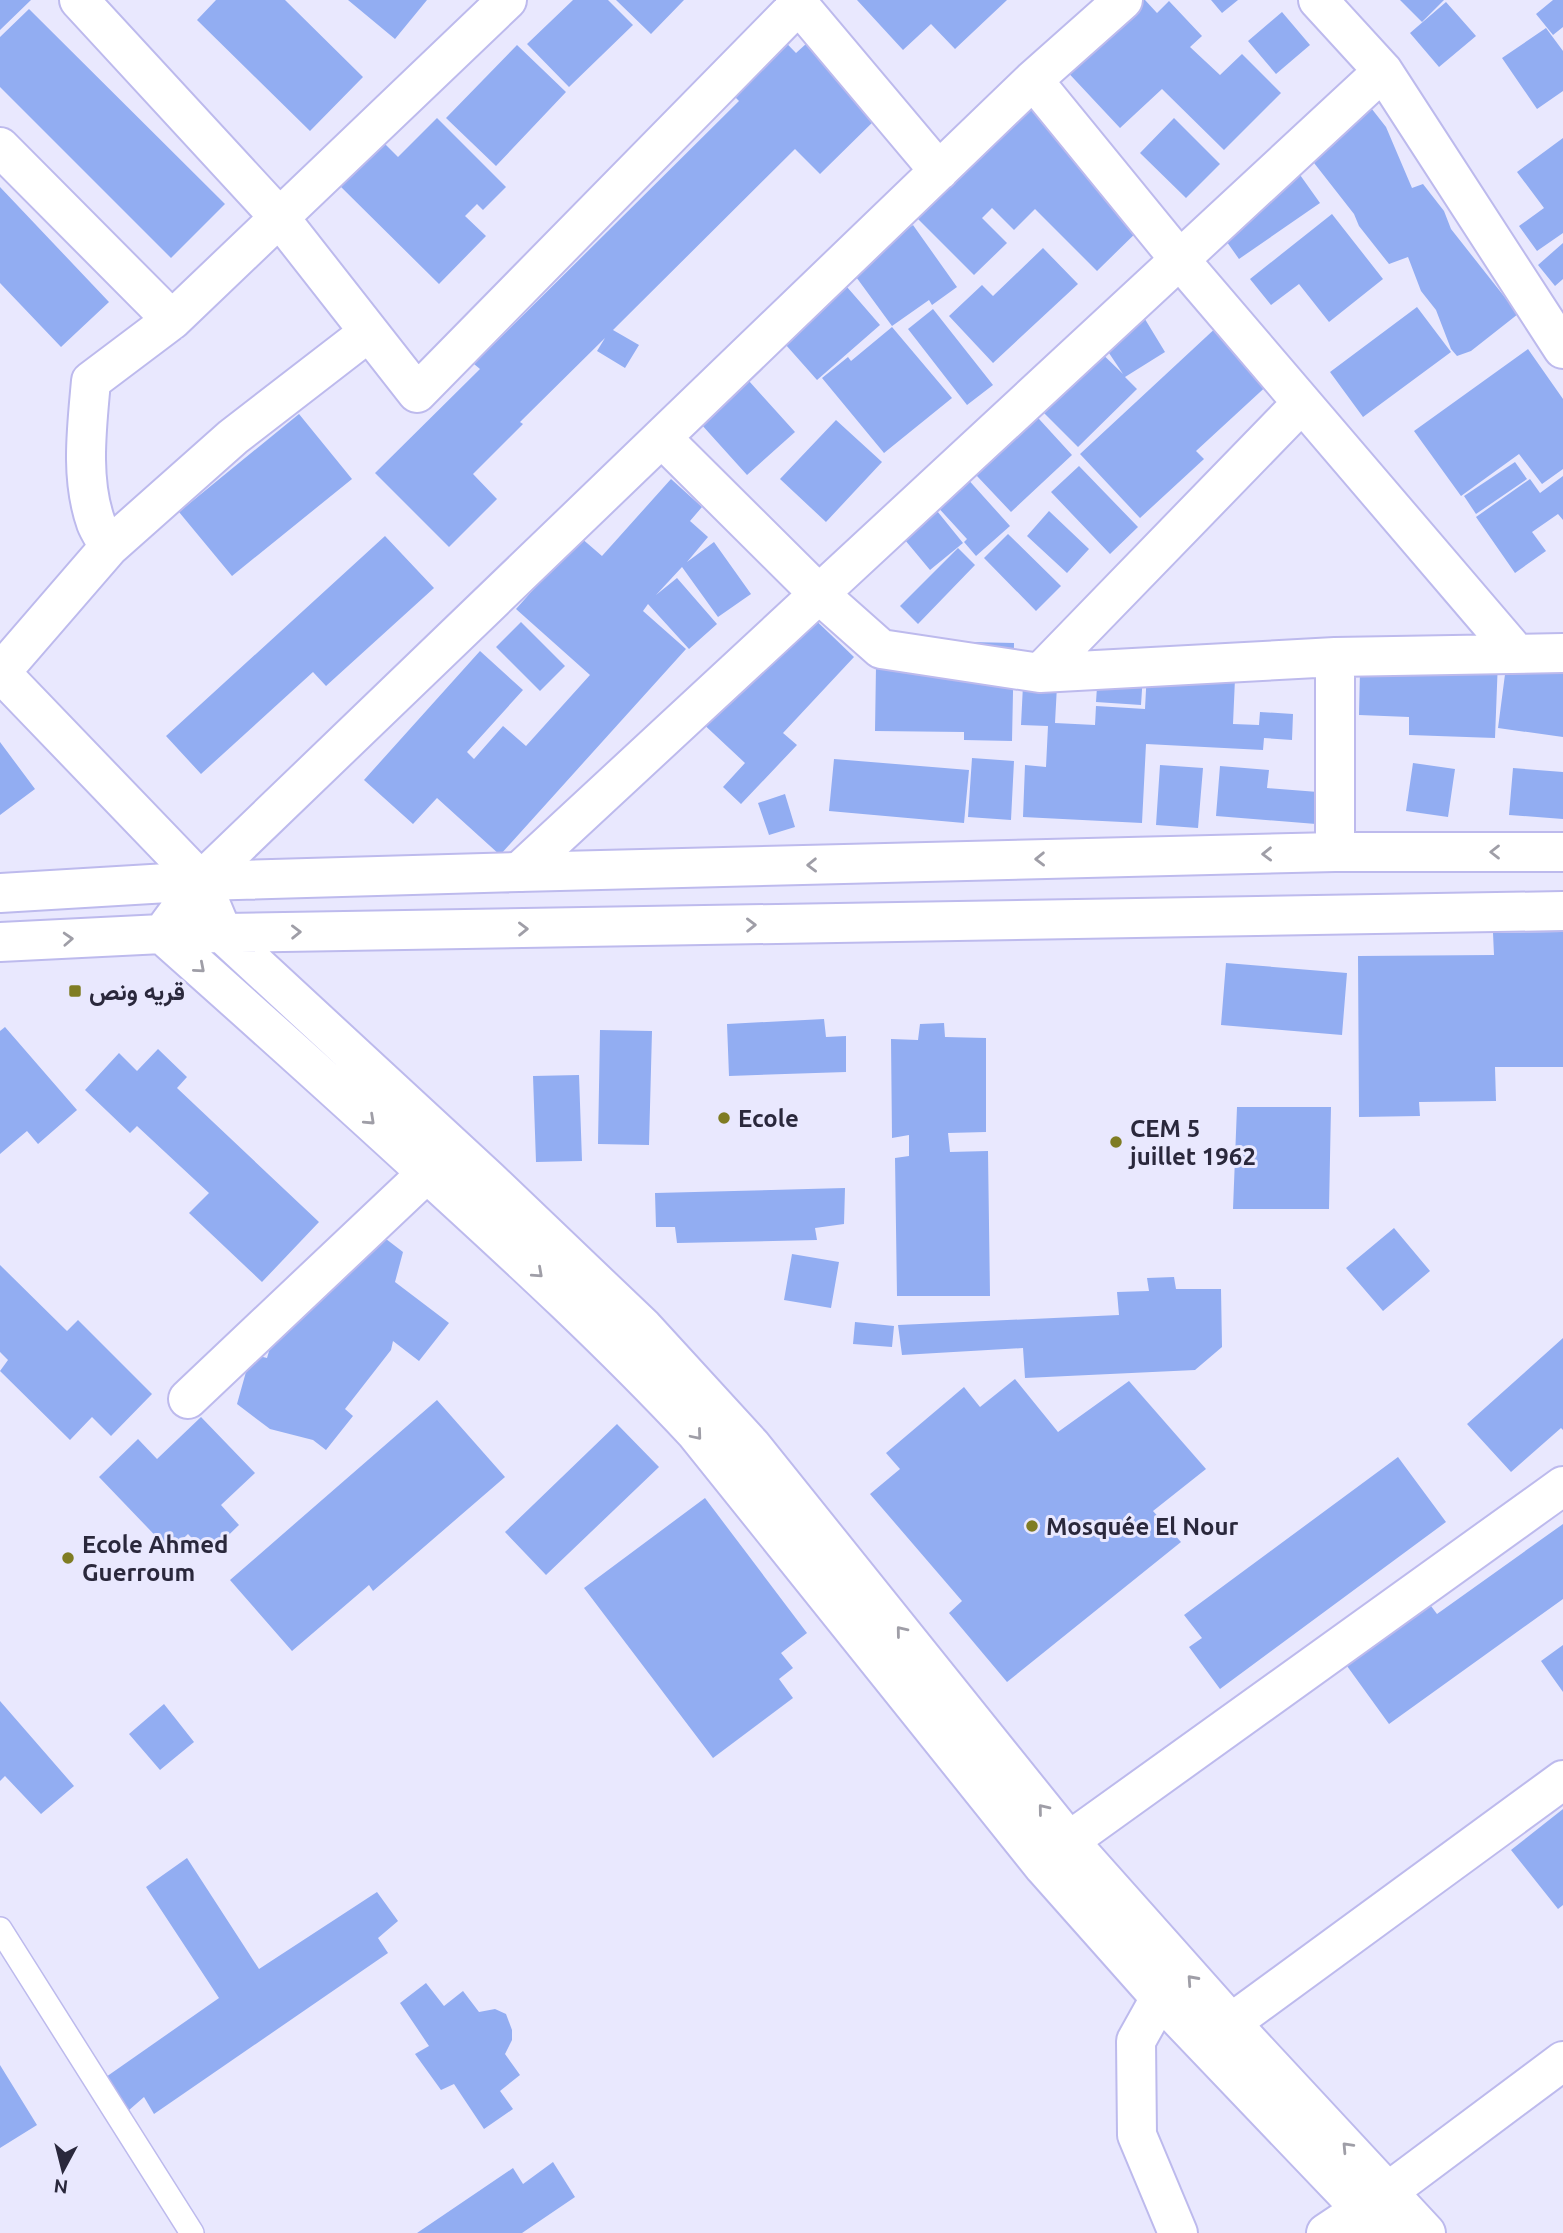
<svg xmlns="http://www.w3.org/2000/svg" width="1563" height="2233" font-family="Ubuntu,Vazirmatn,sans-serif">
<style>
.building{fill:#92adf2}
.lines{fill:none;stroke-linecap:round;stroke-linejoin:round}
.service-casing{stroke:#bdbaed;stroke-width:26}
.minor-casing{stroke:#bdbaed;stroke-width:42}
.tertiary-casing{stroke:#bdbaed;stroke-width:42}
.service{stroke:#fff;stroke-width:23}
.minor{stroke:#fff;stroke-width:38}
.tertiary{stroke:#fff;stroke-width:38}
.oneway{stroke:#9f9ea7}
.poi-dot{fill:#7f7c23;stroke:#e9e8fe;stroke-width:2.5}
.labels{text-anchor:middle;dominant-baseline:central;stroke-width:6;stroke-linejoin:round;paint-order:stroke}
.poi-label{font-size:24px;font-weight:bold;fill:#2a283c;stroke:#e9e8fe;text-anchor:start}
</style>
<rect width="100%" height="100%" fill="#e9e8fe"/>
<!-- building -->
<path class="building" d="M0,0H31L0,30Z
M216,0H285L363,77L310,131L197,20Z
M348,0H427L395,39Z
M573,0H608L633,25L569,87L527,44Z
M616,0H684L651,34Z
M857,0H1007L955,49L931,24L903,50Z
M1131,0H1145L1157,13L1169,1L1202,36L1190,47L1220,75L1242,54L1281,93L1224,150L1162,89L1120,128L1061,65Z
M1211,0H1238L1222,13Z
M1400,0H1444L1422,22Z
M1553,0H1563V27L1553,35L1536,14Z
M1446,2L1476,36L1439,67L1410,33Z
M29,9L225,204L171,258L0,87V37Z
M1282,12L1310,45L1276,74L1248,41Z
M761,17L796,53L807,43L880,115L820,174L795,149L613,330L639,345L625,368L597,351L605,338L520,422L523,424L473,474L497,499L449,547L375,473L480,369L474,364L739,101L708,70Z
M1546,28L1563,51V91L1537,109L1502,58Z
M517,45L566,92L496,166L446,118Z
M1357,90L1386,127L1412,188L1423,184L1444,211L1451,229L1518,314L1471,351L1457,356L1451,349L1436,310L1421,291L1408,257L1389,264L1359,226L1354,214L1300,145Z
M1030,106L1147,222L1097,271L1035,209L1014,230L992,208L982,218L1007,243L974,275L902,203Z
M437,118L506,187L483,210L477,204L465,216L486,236L439,284L337,183L381,140L398,157Z
M1174,118L1220,164L1186,198L1140,153Z
M1563,138V233L1537,251L1519,226L1544,208L1517,172Z
M1288,158L1320,203L1239,259L1207,214Z
M0,187L109,302L61,347L0,283Z
M1332,214L1383,279L1329,322L1299,284L1271,305L1250,279Z
M913,225L957,287L932,305L929,300L892,326L851,270Z
M1563,243V279L1555,286L1538,265Z
M1043,248L1078,284L993,363L949,316L982,285L993,296Z
M834,272L880,325L817,380L770,327Z
M1137,306L1165,352L1125,377L1137,389L1078,447L1029,398L1088,340L1123,374L1095,332Z
M1417,307L1451,352L1363,417L1330,372Z
M933,309L993,385L967,405L908,329Z
M1220,324L1273,380L1196,451L1204,459L1140,518L1080,454Z
M892,327L952,398L884,453L822,378L848,357L851,361Z
M1528,349L1563,399V469L1542,484L1519,454L1461,496L1414,431Z
M749,381L795,432L747,475L701,424Z
M1029,408L1072,455L1011,512L960,458Z
M299,414L352,479L232,576L179,512Z
M836,420L882,462L826,522L780,479Z
M1515,462L1527,479L1476,514L1464,496Z
M1079,466L1138,527L1110,554L1051,492Z
M965,476L1010,526L976,556L964,542L967,539L934,503Z
M1563,476V520L1558,514L1532,532L1546,551L1515,573L1476,517L1530,479L1540,493Z
M671,479L702,507L690,521L708,537L687,562L714,542L751,594L718,617L682,567L656,595L677,578L717,624L689,649L648,604L643,611L686,649L500,855L437,798L413,824L364,780L480,651L523,690L467,752L474,759L503,726L526,746L590,675L516,609L580,537L602,556Z
M933,506L963,543L930,570L900,534Z
M1049,511L1089,549L1067,573L1027,536Z
M1008,534L1061,586L1036,611L984,558Z
M385,536L434,588L326,686L313,672L201,774L166,736Z
M958,548L975,565L918,624L900,606Z
M803,608L854,657L783,733L797,745L741,804L723,787L745,763L698,719Z
M521,622L565,666L540,691L496,647Z
M927,641L1014,643L1012,741L964,740V732L875,731L876,666Z
M1148,651L1236,656L1233,724L1259,725L1260,712L1293,714L1292,740L1264,738L1263,750L1146,744L1142,823L1023,817L1025,765L1046,767L1048,726L1021,725L1024,665L1058,667L1055,723L1095,725L1096,706L1145,709Z
M1099,656L1144,659L1141,705L1096,702Z
M1507,659L1563,667V737L1498,728Z
M1498,660L1495,738L1409,735V717L1359,715L1360,670Z
M0,742L35,789L0,815Z
M972,758L1014,761L1011,820L968,817Z
M834,759L969,770L964,823L829,811Z
M1413,763L1455,769L1448,817L1406,811Z
M1160,765L1203,768L1198,828L1156,825Z
M1220,766L1269,770L1267,788L1318,792L1316,824L1216,816Z
M1513,768L1563,772V819L1509,815Z
M785,794L795,827L769,835L758,803Z
M1563,932V1067H1495L1496,1101L1419,1102L1420,1116L1359,1117L1358,956L1494,955L1493,933Z
M1226,963L1347,973L1342,1035L1221,1025Z
M824,1019L826,1037L846,1036V1072L729,1076L727,1024Z
M944,1023L945,1037L986,1038V1132L948,1133L950,1152L988,1151L990,1296H897L895,1158L909,1156V1135L892,1138L891,1039L918,1040L920,1024Z
M5,1027L77,1110L38,1144L27,1131L0,1154V1031Z
M600,1030L652,1031L649,1145L598,1144Z
M158,1049L187,1077L177,1088L319,1222L262,1282L189,1213L209,1193L137,1126L130,1133L85,1090L119,1053L137,1071Z
M579,1075L582,1161L536,1162L533,1076Z
M1237,1107H1331L1329,1209H1233Z
M845,1188L844,1224L815,1228L817,1240L677,1243L675,1227H656L655,1193Z
M360,1219L403,1252L395,1282L449,1323L419,1361L393,1341L391,1350L345,1409L353,1416L326,1450L313,1440L270,1429L237,1404L251,1354L267,1358L272,1341Z
M1394,1228L1430,1271L1383,1311L1346,1268Z
M792,1254L839,1262L831,1308L784,1300Z
M0,1265L67,1331L78,1320L152,1394L111,1436L92,1417L70,1440L0,1371L8,1360L0,1352Z
M1174,1277L1176,1289H1221L1222,1347L1195,1370L1025,1378L1023,1348L902,1355L898,1325L1119,1315L1117,1292L1149,1291L1147,1278Z
M855,1322L894,1326L892,1347L853,1344Z
M1563,1338V1430L1561,1428L1511,1472L1467,1424Z
M1015,1379L1058,1432L1129,1381L1206,1469L1153,1511L1181,1542L1007,1682L949,1613L962,1601L870,1494L900,1469L886,1453L964,1387L980,1407Z
M437,1400L505,1477L373,1591L369,1585L292,1651L230,1580Z
M201,1417L255,1473L221,1505L239,1525L208,1555L188,1534L170,1551L99,1477L138,1439L157,1459Z
M617,1424L659,1467L546,1575L505,1532Z
M1398,1457L1446,1522L1220,1689L1189,1647L1202,1638L1184,1615Z
M705,1498L807,1633L781,1653L793,1668L779,1679L793,1698L713,1758L584,1588Z
M1563,1524V1599L1389,1724L1347,1666L1431,1606L1437,1614Z
M1563,1645V1692L1541,1661Z
M0,1701L74,1786L41,1814L5,1776L0,1781Z
M164,1704L194,1742L160,1770L129,1734Z
M1563,1809V1905L1558,1909L1511,1850Z
M187,1858L259,1969L377,1892L398,1921L378,1938L388,1953L154,2114L144,2097L128,2111L106,2077L219,1998L146,1887Z
M426,1983L444,2006L463,1991L479,2012L495,2009L506,2014L512,2030V2040L505,2054L520,2075L500,2091L513,2109L484,2129L454,2084L441,2090L415,2054L429,2046L400,2003Z
M0,2065L37,2125L0,2148Z
M553,2162L575,2197L522,2233H417L513,2168L523,2184Z"/>
<g class="lines">
<defs>
<path id="service" d="M0,1929L192,2233"/>
<path id="minor" d="M79,0L279,217L417,393L798,5
M795,0L939,171
M1318,0L1383,71L1563,349
M1033,80L1180,260L1517,654
M0,147L172,320L507,0
M662,438L819,594L881,649L1040,673L1335,657L1563,653
M109,547C105,539 99,531 96,523C80,478 87,427 91,381L172,320
M1335,657V852
M0,672L201,881L1033,80L1123,0
M0,673L109,547L233,437L369,332
M1040,673L1302,403
M519,872L1383,71
M188,1399L427,1173
M1069,1841L1563,1486
M1160,1998L1136,2041L1137,2135L1178,2233
M1231,2023L1563,1780
M1326,2233L1389,2191L1563,2061"/>
<path id="tertiary" d="M201,881L162,934C252,1014 341,1094 429,1175C521,1259 611,1342 696,1433L1044,1867L1171,2010L1384,2233
M201,881L223,934L489,1180L643,1327L751,1445L1069,1841L1231,2023L1426,2233
M0,893L201,881L519,872L1335,852H1563
M0,942L162,934L1563,911"/>
</defs>
<!-- service casing -->
<use href="#service" class="service-casing"/>
<!-- minor casing -->
<use href="#minor" class="minor-casing"/>
<!-- tertiary casing -->
<use href="#tertiary" class="tertiary-casing"/>
<!-- service -->
<use href="#service" class="service"/>
<!-- minor -->
<use href="#minor" class="minor"/>
<!-- tertiary -->
<use href="#tertiary" class="tertiary"/>
</g>
<!-- one-way arrows -->
<defs><path id="oneway-chevron" d="M-2-3.5L2.5 0L-2 3.5" fill="none" stroke-width="1.6" stroke-linecap="round" stroke-linejoin="round" transform="scale(1.75)"/></defs>
<g class="oneway">
<use href="#oneway-chevron" transform="translate(1495 852) rotate(-180)"/>
<use href="#oneway-chevron" transform="translate(1267 854) rotate(179)"/>
<use href="#oneway-chevron" transform="translate(1040 859) rotate(179)"/>
<use href="#oneway-chevron" transform="translate(812 865) rotate(179)"/>
<use href="#oneway-chevron" transform="translate(751 925) rotate(-1)"/>
<use href="#oneway-chevron" transform="translate(523 929) rotate(-1)"/>
<use href="#oneway-chevron" transform="translate(296 932) rotate(-1)"/>
<use href="#oneway-chevron" transform="translate(68 939) rotate(-3)"/>
<use href="#oneway-chevron" transform="translate(200 968) rotate(41)"/>
<use href="#oneway-chevron" transform="translate(370 1120) rotate(43)"/>
<use href="#oneway-chevron" transform="translate(538 1273) rotate(42)"/>
<use href="#oneway-chevron" transform="translate(697 1435) rotate(50)"/>
<use href="#oneway-chevron" transform="translate(901 1631) rotate(-129)"/>
<use href="#oneway-chevron" transform="translate(1043 1809) rotate(-129)"/>
<use href="#oneway-chevron" transform="translate(1192 1980) rotate(-132)"/>
<use href="#oneway-chevron" transform="translate(1347 2147) rotate(-133)"/>
</g>
<!-- markers -->
<g class="poi-dot">
<rect x="68" y="984" width="14" height="14" rx="3.5"/>
<circle cx="724" cy="1118" r="7"/>
<circle cx="1116" cy="1142" r="7"/>
<circle cx="1032" cy="1526" r="7"/>
<circle cx="68" cy="1558" r="7"/>
</g>
<g class="labels">
<!-- poi labels -->
<g class="poi-label">
<text x="89" y="991">قريه ونص</text>
<text x="738" y="1118">Ecole</text>
<text x="1130" y="1128">CEM 5<tspan x="1130" dy="28">juillet 1962</tspan></text>
<text x="1046" y="1526">Mosquée El Nour</text>
<text x="82" y="1544">Ecole Ahmed<tspan x="82" dy="28">Guerroum</tspan></text>
</g>
</g>
<!-- north arrow -->
<g transform="translate(63 2170) rotate(187)" stroke="#e9e8fe" stroke-width="5" paint-order="stroke">
<path d="M0-5L12 26L0 18L-12 26Z" fill="#2a283c"/>
<text y="-10" font-size="19" font-weight="bold" text-anchor="middle" fill="#2a283c">N</text>
</g>
</svg>
